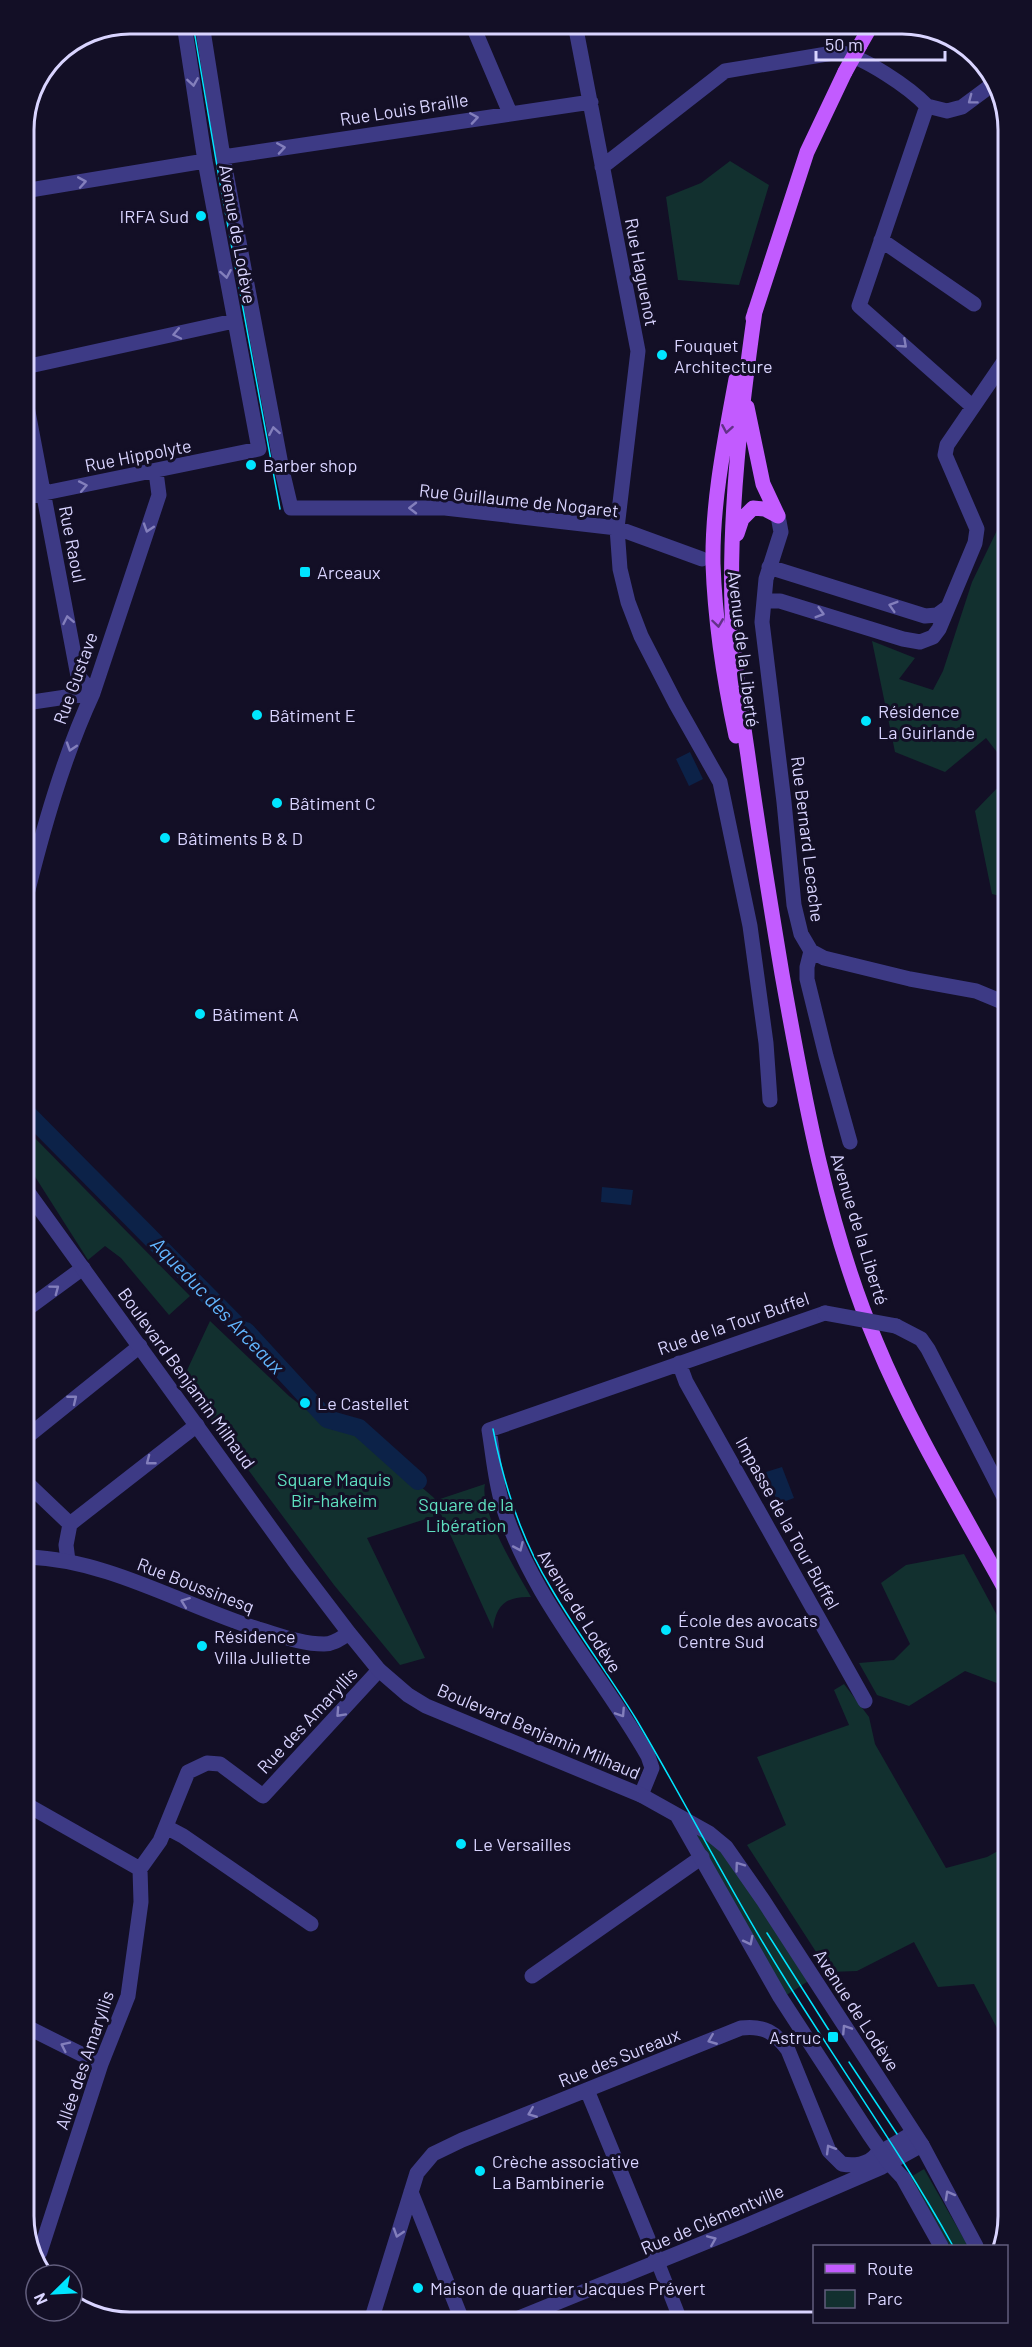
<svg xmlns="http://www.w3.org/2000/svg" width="1032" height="2347" font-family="Barlow,sans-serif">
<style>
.green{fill:#12302f}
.water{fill:#0c2248}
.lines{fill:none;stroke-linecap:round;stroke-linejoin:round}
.canal{stroke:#0c2248;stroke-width:18}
.pedestrian{stroke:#3d3a85;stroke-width:14}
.minor{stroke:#3d3a85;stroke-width:15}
.tertiary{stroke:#3d3a85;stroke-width:15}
.primary{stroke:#c25bff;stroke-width:15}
.tram{stroke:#00e5ff;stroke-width:1.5}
.minor-bridge{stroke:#3d3a85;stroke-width:15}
.primary-bridge{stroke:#c25bff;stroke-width:15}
.oneway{stroke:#837fbc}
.oneway2{stroke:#623188}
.poi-dot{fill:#00e5ff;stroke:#130f26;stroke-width:2}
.labels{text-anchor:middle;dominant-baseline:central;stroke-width:6;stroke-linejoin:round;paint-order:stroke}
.street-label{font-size:18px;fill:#d9d4ff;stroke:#130f26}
.poi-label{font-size:18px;fill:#d9d4ff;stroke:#130f26;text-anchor:start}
.park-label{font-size:18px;fill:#5fe0c0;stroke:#130f26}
.water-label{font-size:20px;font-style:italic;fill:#62b6ff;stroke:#130f26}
.rim{fill:none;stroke:#d9d4ff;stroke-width:3}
</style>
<rect width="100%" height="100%" fill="#130f26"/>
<!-- green -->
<path class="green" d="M730,161L769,185L739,285L678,280L666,197L701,183Z
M1003,518L1004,761L986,738L945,772L895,752L872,641L915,658L899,679L933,690L943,671L972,582Z
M1004,781V897L992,894L975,811Z
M27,1130L190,1296L169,1315L121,1258L105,1246L88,1260L27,1164Z
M210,1321L289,1396L331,1429L359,1434L433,1497L440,1505V1499L485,1484C479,1511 517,1572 531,1597C506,1596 496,1605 493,1629L441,1514L367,1538L425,1658L400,1665L334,1585L182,1381Z
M964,1554L1006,1632L1007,1693L1002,1685L965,1671L909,1706L877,1695L859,1663L894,1660L910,1644L881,1583L906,1565Z
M844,1684L869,1717L875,1744L946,1868L987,1857L1007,1846L1008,2049L974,1984L938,1987L914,1942L857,1971L829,1972L747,1845L786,1825L757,1757L849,1725L834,1690Z
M692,1827L723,1853L810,1980L785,1996Z
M924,2169L968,2246H947L909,2178Z"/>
<!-- water -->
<path class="water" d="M690,752L703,779L689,786L676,759Z
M602,1187L633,1190L631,1205L601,1202Z
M782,1467L794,1498L778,1504L766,1472Z"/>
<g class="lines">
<!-- canal -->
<path class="canal" d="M27,1113L243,1331H246L327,1419L359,1428L418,1481"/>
<!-- pedestrian -->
<path class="pedestrian" d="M658,2263L680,2319"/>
<!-- minor -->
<path class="minor" d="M202,24L223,157L282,470L291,508H445L617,528L702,559
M472,24L510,113
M575,24L638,351L617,528L620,569L628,602L641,636L676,704L720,782L750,926L766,1043L770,1100
M927,106L859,306L973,407
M927,106L947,111L962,107L993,84
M223,157L591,102
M602,167L725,71L839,52C864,57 909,87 927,106
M24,191L205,161
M881,240L974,304
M25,367L234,321
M25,396L78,676L93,693
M25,497L259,449L205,161L184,24
M778,516L781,532L766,579L762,622L784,802L794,905L801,934L811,951L824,958L910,979L976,991L1005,1003
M769,567L925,616L937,615L948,607
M764,601H780L903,639L920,642L933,637L939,629L975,543L977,529L945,455L947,445L1003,363
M26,703L93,693
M26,898C43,829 63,758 93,693L159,495L156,472
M811,951L807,967V979L826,1056L850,1142
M27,1309L83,1268
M896,1326L921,1339L928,1349L1006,1501
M679,1363L686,1382L865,1701
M28,1436L140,1346
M28,1484L70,1524
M70,1524L197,1425
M68,1561L66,1545L70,1524
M641,1795L652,1768L648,1756C601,1673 529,1595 502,1503C495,1480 493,1454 489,1430L825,1313
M29,1806L140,1869
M166,1827L183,1836L311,1924
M140,1869L160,1841L188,1772L207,1763L220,1764L263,1796L379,1670
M532,1976L702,1857
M29,2028L101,2064
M587,2090L658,2263
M411,2192L462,2320
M34,2257L40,2252L101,2064L128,1996L141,1902L140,1869
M514,2320L743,2227L882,2167L922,2145
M371,2321L417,2173L433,2154L462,2140L741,2028C764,2025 776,2033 788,2050L829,2151L842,2164C853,2166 868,2165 876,2155L913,2133"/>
<!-- tertiary -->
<path class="tertiary" d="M27,1191L298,1566L349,1633L379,1670L408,1695L426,1706L641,1795L709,1833L726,1847L763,1900L922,2145L976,2246
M28,1557C109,1560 182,1605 258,1629C279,1635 301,1644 324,1644C334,1644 341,1638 349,1633
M678,1817L780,1997L869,2134L889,2163L903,2178L941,2246"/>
<!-- primary -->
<path class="primary" d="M860,45L872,24
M755,311C741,410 729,511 732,610C733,659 741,708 748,756C758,829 770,902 782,974C804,1098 827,1226 876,1342C912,1429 961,1509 1006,1591
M753,318L807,152L845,72
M747,407L763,484L778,516
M737,534L742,519L753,508L765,509L778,516
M736,736C724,680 715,621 713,564C712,502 725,439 736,379"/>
<!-- tram -->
<path class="tram" d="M193,24L219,178L280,509
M493,1429C504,1486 521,1539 551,1588C577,1633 609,1675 636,1719C686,1803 730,1891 782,1974C838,2065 901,2152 953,2246
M767,1933L830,2032
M849,2062L897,2134"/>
<!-- minor-bridge -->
<path class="minor-bridge" d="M825,1313L896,1326"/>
<!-- primary-bridge -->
<path class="primary-bridge" d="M845,72L860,45"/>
</g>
<!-- one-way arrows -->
<defs><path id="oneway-chevron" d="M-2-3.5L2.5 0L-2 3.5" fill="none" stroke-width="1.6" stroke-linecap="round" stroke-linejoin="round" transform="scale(1.5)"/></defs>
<g class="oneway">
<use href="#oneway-chevron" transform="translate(193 82) rotate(81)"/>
<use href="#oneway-chevron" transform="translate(972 100) rotate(143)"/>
<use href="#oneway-chevron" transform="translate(474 118) rotate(-9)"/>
<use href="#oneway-chevron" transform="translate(281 148) rotate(-9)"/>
<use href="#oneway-chevron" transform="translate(82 182) rotate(-10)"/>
<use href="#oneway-chevron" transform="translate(226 274) rotate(80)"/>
<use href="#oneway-chevron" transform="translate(177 334) rotate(168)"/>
<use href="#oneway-chevron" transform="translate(903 344) rotate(42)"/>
<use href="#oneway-chevron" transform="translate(274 431) rotate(-100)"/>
<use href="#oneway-chevron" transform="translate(83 486) rotate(-11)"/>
<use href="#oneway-chevron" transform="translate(413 508) rotate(180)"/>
<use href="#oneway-chevron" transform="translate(148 528) rotate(108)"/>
<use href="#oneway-chevron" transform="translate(893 606) rotate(-163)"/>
<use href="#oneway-chevron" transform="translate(820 613) rotate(16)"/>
<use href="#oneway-chevron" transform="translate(68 620) rotate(-101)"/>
<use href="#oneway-chevron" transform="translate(71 747) rotate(108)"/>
<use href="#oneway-chevron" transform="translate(55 1289) rotate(-37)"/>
<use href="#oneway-chevron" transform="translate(73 1399) rotate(-39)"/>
<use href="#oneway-chevron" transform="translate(150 1461) rotate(142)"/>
<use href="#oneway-chevron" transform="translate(519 1547) rotate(66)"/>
<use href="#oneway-chevron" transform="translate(185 1602) rotate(-159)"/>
<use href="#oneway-chevron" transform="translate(340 1713) rotate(133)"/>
<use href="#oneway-chevron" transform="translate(621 1713) rotate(57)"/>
<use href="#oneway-chevron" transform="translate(739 1866) rotate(-126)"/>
<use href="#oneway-chevron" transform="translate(749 1941) rotate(63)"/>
<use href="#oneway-chevron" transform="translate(846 2029) rotate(-123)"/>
<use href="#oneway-chevron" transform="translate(712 2040) rotate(158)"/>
<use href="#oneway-chevron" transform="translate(65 2046) rotate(-154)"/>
<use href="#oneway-chevron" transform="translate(532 2113) rotate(158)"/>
<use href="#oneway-chevron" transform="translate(830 2149) rotate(-121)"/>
<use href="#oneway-chevron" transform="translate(949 2195) rotate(-119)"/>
<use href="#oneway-chevron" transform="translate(398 2233) rotate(108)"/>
<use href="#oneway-chevron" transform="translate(712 2240) rotate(-23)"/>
</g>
<g class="oneway2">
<use href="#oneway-chevron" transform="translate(727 429) rotate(100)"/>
<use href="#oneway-chevron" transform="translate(718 623) rotate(82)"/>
</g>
<!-- markers -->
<g class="poi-dot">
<circle cx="201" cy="216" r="6"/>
<circle cx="662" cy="355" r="6"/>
<circle cx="251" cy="465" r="6"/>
<rect x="299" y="566" width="12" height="12" rx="3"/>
<circle cx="257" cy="715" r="6"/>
<circle cx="866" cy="721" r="6"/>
<circle cx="277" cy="803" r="6"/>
<circle cx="165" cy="838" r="6"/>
<circle cx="200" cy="1014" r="6"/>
<circle cx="305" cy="1403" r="6"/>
<circle cx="666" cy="1630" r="6"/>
<circle cx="202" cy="1646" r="6"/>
<circle cx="461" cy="1844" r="6"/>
<rect x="827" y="2031" width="12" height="12" rx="3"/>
<circle cx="480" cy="2171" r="6"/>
<circle cx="418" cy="2288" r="6"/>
</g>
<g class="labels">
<!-- street labels -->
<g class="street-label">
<text transform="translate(404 109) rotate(-9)">Rue Louis Braille</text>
<text transform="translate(238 234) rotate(80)">Avenue de Lodève</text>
<text transform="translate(642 272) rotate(79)">Rue Haguenot</text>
<text transform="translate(138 455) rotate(-11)">Rue Hippolyte</text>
<text transform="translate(519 500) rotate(6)">Rue Guillaume de Nogaret</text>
<text transform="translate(73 544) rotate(79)">Rue Raoul</text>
<text transform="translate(744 649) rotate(83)">Avenue de la Liberté</text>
<text transform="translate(75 678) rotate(-70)">Rue Gustave</text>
<text transform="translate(808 839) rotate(83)">Rue Bernard Lecache</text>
<text transform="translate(860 1229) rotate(73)">Avenue de la Liberté</text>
<text transform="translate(733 1323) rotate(-19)">Rue de la Tour Buffel</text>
<text transform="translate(187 1378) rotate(54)">Boulevard Benjamin Milhaud</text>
<text transform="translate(788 1523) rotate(61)">Impasse de la Tour Buffel</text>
<text transform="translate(196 1585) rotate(21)">Rue Boussinesq</text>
<text transform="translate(580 1611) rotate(58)">Avenue de Lodève</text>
<text transform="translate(307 1720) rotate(-47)">Rue des Amaryllis</text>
<text transform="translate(539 1731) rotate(23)">Boulevard Benjamin Milhaud</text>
<text transform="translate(857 2010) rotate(57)">Avenue de Lodève</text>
<text transform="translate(619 2057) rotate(-22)">Rue des Sureaux</text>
<text transform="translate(84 2060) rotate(-71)">Allée des Amaryllis</text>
<text transform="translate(712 2219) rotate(-23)">Rue de Clémentville</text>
</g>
<!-- poi labels -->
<g class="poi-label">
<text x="189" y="216" text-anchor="end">IRFA Sud</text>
<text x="674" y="345">Fouquet<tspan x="674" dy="21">Architecture</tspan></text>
<text x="263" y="465">Barber shop</text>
<text x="317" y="572">Arceaux</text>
<text x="878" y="711">Résidence<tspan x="878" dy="21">La Guirlande</tspan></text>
<text x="269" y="715">Bâtiment E</text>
<text x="289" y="803">Bâtiment C</text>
<text x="177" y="838">Bâtiments B &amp; D</text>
<text x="212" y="1014">Bâtiment A</text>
<text x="317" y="1403">Le Castellet</text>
<text x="678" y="1620">École des avocats<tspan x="678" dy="21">Centre Sud</tspan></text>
<text x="214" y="1636">Résidence<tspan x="214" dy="21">Villa Juliette</tspan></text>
<text x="473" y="1844">Le Versailles</text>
<text x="821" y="2037" text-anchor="end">Astruc</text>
<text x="492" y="2161">Crèche associative<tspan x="492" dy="21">La Bambinerie</tspan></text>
<text x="430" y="2288">Maison de quartier Jacques Prévert</text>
</g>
<!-- park labels -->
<g class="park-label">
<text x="334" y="1479">Square Maquis<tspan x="334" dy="21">Bir-hakeim</tspan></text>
<text x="466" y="1504">Square de la<tspan x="466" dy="21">Libération</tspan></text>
</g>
<!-- water labels -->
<g class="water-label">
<text transform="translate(218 1305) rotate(46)">Aqueduc des Arceaux</text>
</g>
</g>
<!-- crop -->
<path d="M0 0H1032V2347H0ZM130 34H902A96 96 0 0 1 998 130V2216A96 96 0 0 1 902 2312H130A96 96 0 0 1 34 2216V130A96 96 0 0 1 130 34Z" fill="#130f26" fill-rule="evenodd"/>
<path class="rim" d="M130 34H902A96 96 0 0 1 998 130V2216A96 96 0 0 1 902 2312H130A96 96 0 0 1 34 2216V130A96 96 0 0 1 130 34Z"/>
<!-- legend -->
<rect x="813" y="2245" width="195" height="78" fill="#130f26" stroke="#625e7d" stroke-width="1.5"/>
<rect x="825" y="2264" width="30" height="9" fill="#c25bff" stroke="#625e7d" stroke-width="1.5"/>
<text x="867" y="2275" font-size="18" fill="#d9d4ff">Route</text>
<rect x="825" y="2290" width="30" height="18" fill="#12302f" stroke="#625e7d" stroke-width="1.5"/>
<text x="867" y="2305" font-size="18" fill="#d9d4ff">Parc</text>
<!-- north arrow -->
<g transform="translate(54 2293) rotate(246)"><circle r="28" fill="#130f26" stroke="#625e7d" stroke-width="1.5"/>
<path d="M0-4.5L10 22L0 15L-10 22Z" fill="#00e5ff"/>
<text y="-9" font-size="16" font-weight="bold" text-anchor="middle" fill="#d9d4ff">N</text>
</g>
<!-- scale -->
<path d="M816 51v9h129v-9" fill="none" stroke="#d9d4ff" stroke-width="3"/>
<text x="825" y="51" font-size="18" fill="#d9d4ff" stroke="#130f26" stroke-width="4.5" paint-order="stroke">50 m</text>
</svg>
